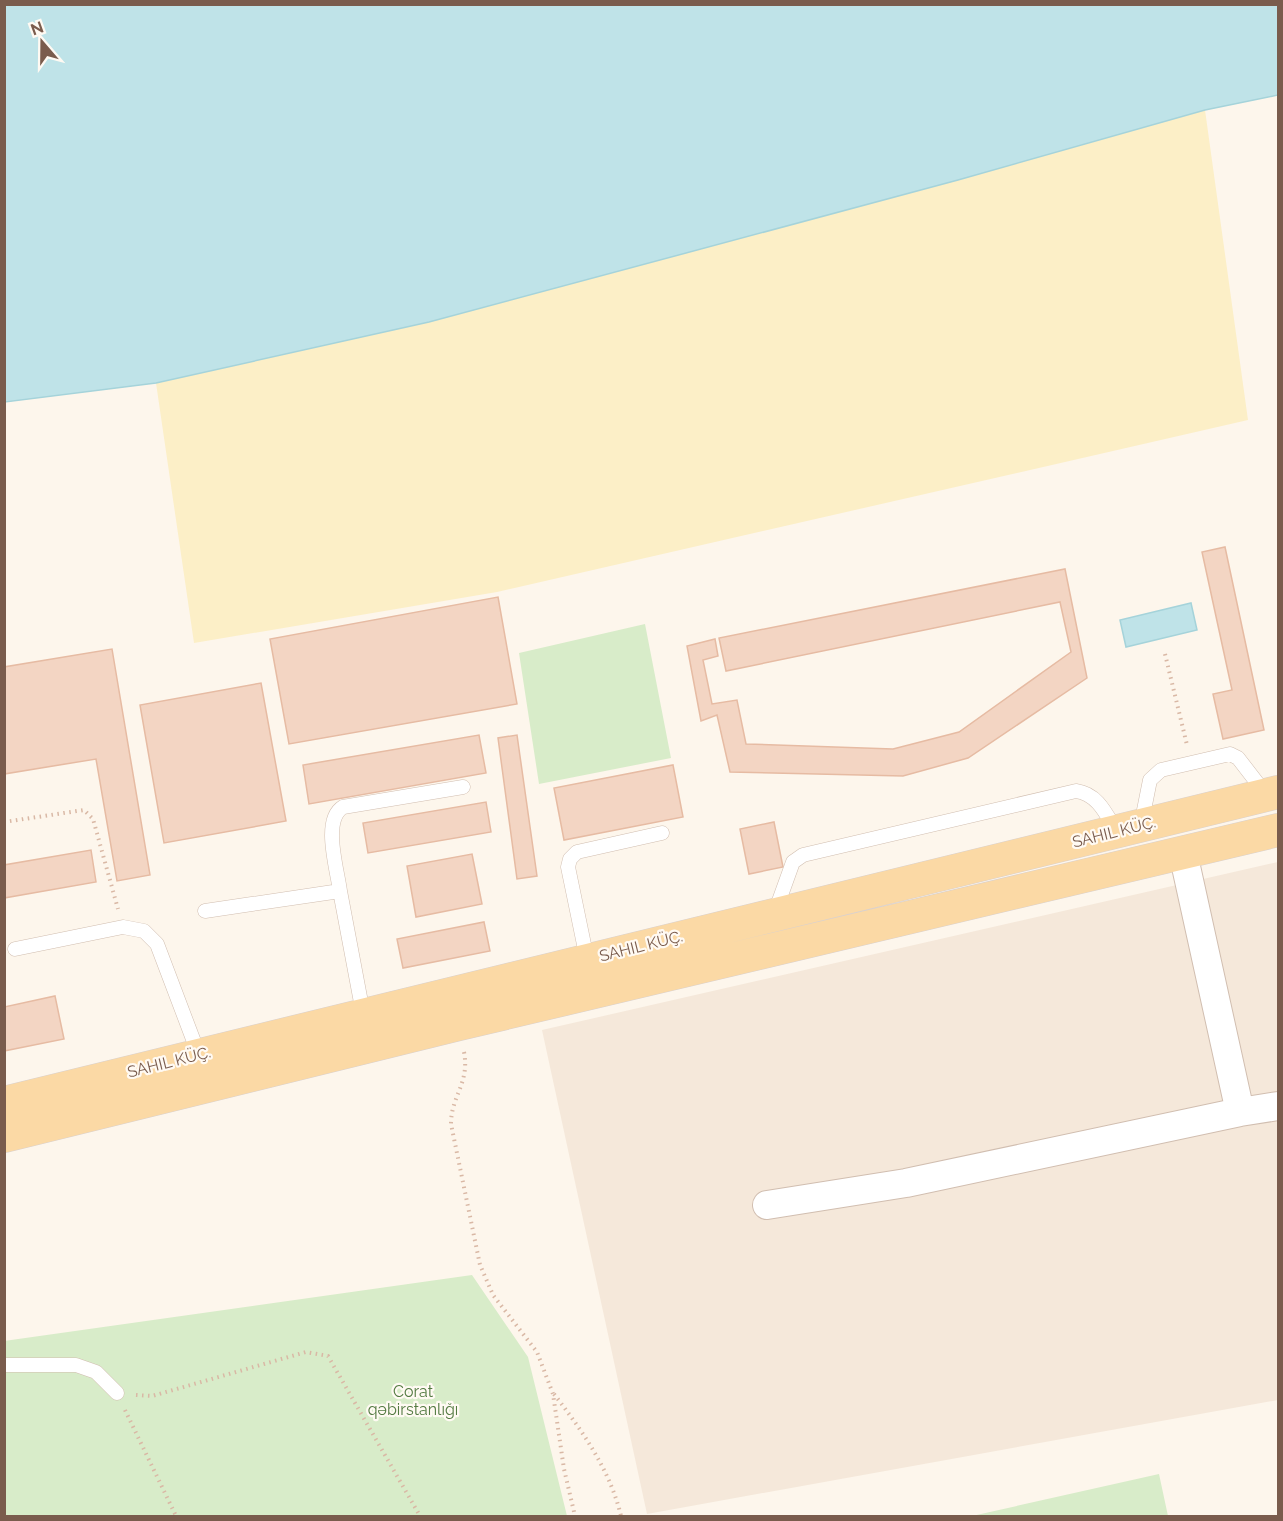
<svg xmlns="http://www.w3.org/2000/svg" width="1283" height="1521" font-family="Raleway,sans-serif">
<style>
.residential{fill:#f5e8da}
.green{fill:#d8ecc9}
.sand{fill:#fcefc7}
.water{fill:#bfe3e8;stroke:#a5d3da;stroke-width:1.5}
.building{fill:#f3d5c3;stroke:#e6bba3;stroke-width:1.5}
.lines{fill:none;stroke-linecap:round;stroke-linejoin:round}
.service-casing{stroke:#d1beb0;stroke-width:15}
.minor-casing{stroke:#d1beb0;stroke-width:30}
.primary-casing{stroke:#dad1cd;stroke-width:34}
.path{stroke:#d9b8a5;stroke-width:4;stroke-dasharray:1.5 4.5;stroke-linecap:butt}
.service{stroke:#fff;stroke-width:14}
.minor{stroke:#fff;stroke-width:28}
.primary{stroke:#fbd9a5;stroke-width:33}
.labels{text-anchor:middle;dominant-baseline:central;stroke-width:4.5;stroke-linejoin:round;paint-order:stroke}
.street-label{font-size:16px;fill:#7a5c4d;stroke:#fffaf3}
.park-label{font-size:16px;fill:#537a41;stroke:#fffaf3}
</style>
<rect width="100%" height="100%" fill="#fdf6ec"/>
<!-- residential -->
<path class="residential" d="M1278,862V1400L647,1514L542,1030Z"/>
<!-- green -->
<path class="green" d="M645,624L671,758L539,784L519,653Z
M472,1275L528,1357L567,1516H5L4,1341Z
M1159,1474L1168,1516H972Z"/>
<!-- sand -->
<path class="sand" d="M1205,110L1248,420L497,592L194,643L156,383L429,322L958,180Z"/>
<!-- water -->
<path class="water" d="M4,5H1278V95L1205,110L958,180L429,322L156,383L5,402Z
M1191,603L1197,630L1126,647L1120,620Z"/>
<!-- building -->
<path class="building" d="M1225,547L1264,730L1223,739L1213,694L1232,690L1202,552Z
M1065,569L1087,678L968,758L903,776L730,772L717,715L701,721L687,646L715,639L718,656L703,660L712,704L737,700L746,744L893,749L959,732L1071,652L1060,602L726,671L719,638Z
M498,597L517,704L289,744L270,639Z
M112,649L150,875L117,881L96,759L4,774V667Z
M261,683L286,821L164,843L140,705Z
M479,735L486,773L309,804L303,765Z
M517,735L537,876L517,879L498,738Z
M673,765L683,817L564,840L554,788Z
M486,802L491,832L368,853L363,823Z
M774,822L783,867L749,874L740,829Z
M91,850L96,882L4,898V865Z
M472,854L482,904L416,917L407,866Z
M484,922L490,951L403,968L397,939Z
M55,996L64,1039L4,1051V1007Z"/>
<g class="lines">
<defs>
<path id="service" d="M1141,825L1150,780L1161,770L1230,754L1238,758L1265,793
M340,891C337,868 322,820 343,807L463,787
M205,911L340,891L363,1013
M775,912L793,862L803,855L1076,791C1098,794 1106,814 1117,832
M15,949L123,927L144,931L157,944L199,1055
M587,959L568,867L570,859L577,852L662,833
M4,1365H76L96,1372L117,1393"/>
<path id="minor" d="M1183,853L1240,1112L1278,1106
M767,1205L906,1183L1240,1112"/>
<path id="primary" d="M4,1103L1278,792
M4,1136L459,1024L1278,830"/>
</defs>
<!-- service casing -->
<use href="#service" class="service-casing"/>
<!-- minor casing -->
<use href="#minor" class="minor-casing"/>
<!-- primary casing -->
<use href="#primary" class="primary-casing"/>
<!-- path -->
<path class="path" d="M1165,654L1187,745
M4,822L84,810L93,819L118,909
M464,1052C470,1083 451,1096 451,1124L480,1265L493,1295L537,1352L553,1394L564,1469L575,1516
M554,1394C583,1432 610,1470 621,1516
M136,1395L152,1396L306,1352L328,1356L420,1516
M125,1410L176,1516"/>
<!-- service -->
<use href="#service" class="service"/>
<!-- minor -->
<use href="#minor" class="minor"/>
<!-- primary -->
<use href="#primary" class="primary"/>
</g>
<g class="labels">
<!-- street labels -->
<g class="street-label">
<text transform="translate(1114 832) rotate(-14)">SAHIL KÜÇ.</text>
<text transform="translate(641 946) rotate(-14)">SAHIL KÜÇ.</text>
<text transform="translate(169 1062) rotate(-14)">SAHIL KÜÇ.</text>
</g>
<!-- park labels -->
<g class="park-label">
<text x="413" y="1391">Corat<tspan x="413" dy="18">qəbirstanlığı</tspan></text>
</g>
</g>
<!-- border -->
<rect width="1283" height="1521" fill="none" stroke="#7a5c4d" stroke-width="12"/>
<!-- north arrow -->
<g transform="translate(42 42) rotate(340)" stroke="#fffaf3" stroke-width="4.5" paint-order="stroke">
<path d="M0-4.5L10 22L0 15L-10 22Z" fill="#7a5c4d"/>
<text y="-9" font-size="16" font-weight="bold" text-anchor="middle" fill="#7a5c4d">N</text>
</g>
</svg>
